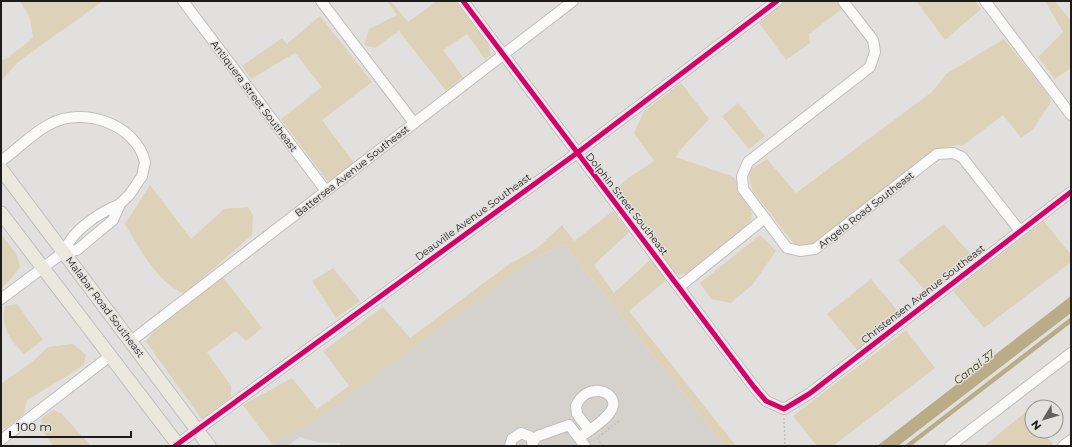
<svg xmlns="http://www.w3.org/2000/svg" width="1072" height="447" font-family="Montserrat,sans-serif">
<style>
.built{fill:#d5d2ce}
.green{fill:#ddd2b7}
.water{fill:#b9ac86}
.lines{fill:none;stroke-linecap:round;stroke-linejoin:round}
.minor-casing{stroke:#bfbebd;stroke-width:12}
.major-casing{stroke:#bfbebe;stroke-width:15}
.path{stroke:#c0c0bf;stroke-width:1.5;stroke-dasharray:2 2;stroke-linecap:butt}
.minor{stroke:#fafafa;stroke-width:10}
.major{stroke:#ebe8df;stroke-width:13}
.cycleway-casing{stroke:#e2e1de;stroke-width:8}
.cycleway{stroke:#d6006c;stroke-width:5}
.labels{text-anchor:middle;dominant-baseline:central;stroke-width:3;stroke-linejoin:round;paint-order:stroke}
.street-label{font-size:10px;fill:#1d1c1b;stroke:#e2e1de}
.water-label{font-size:11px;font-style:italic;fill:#4c3d12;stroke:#e2e1de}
</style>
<rect width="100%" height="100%" fill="#e1e0df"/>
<!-- built -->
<path class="built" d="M564,244L725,446H340V443L317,442L300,437L287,446H270L533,259Z"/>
<!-- green -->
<path class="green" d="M20,1H103L18,62L1,81V60L6,59L33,38L30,18Z
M387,1H391L408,22L437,1H455L488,44L491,55L485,59L467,34L443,50L463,77L446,91L399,31L375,48L364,45L369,29L397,15Z
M786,1H835L842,9L809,34L810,43L786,60L759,23Z
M916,1H975L981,9L945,40Z
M1045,1H1055L1071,21V68L1055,79L1038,57L1063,32Z
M320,16L372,82L322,120L354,163L328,182L281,119L322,87L295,53L251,79L242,66L282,38L287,44Z
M1004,39L1047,93L1051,102L1033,129L1021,138L1003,115L962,146L957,145L939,149L818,243C809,247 802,250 794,244L752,190L748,171L767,159L796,193L932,92L946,74Z
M681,83L709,119L681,149L676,157L734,177L752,213L751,220L747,225L687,273L679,275L672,272L612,193L628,178L654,161L634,133L644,111Z
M738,103L765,136L749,149L722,116Z
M150,185L191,239L224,209L248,207L253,215L252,235L184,294C156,281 140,249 125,224Z
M613,211L629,232L594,265L614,293L651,259L668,279L629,311L736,446H725L564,244L533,259L320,417L272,444L243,405L292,378L317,409L349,386L323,351L383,307L410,338L508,265L536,249L562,225L574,241Z
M1044,221L1071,255V262L984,328L953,291Z
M944,224L976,260L929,295L898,260Z
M1,234L17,255L20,267L8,282L1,288Z
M760,235L776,251L753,284L731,303L711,299L700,283Z
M333,268L360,301L336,318L312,281Z
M222,276L262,328L246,341L236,331L207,352L231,386V397L202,419L146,342L152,333Z
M871,279L902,316L858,351L827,314Z
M17,304L43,340L24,354C10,340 0,326 5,306Z
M906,330L935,368L833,446H817L793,416Z
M73,344L86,355L84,364L75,371L27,400L24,414L1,431L2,383L33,361L48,347Z
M53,410L62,414L91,446H53L41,428L42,418Z
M1027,411L1032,418V431H1042L1053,444L1051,446H984Z"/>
<!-- water -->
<path class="water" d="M1071,296V313L898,446H877Z
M1071,317V323L911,446H904Z"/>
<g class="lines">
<defs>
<path id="minor" d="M183,1L326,191
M321,1L414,123
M463,1L754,387L766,401L784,409L809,394L1071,192
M843,1L873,40L875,52L870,67L748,162L742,176L743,189L787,248L800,251L815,249L937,154L953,153L962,157L1020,231
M985,1L1071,115
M1,161C17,150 32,133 50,124C83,106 136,124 145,162L142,176L130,194L120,204L113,220L77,250L64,252L1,299
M64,252C72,230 99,213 120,204
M679,287L765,218
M131,341L573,1
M579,438C589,430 606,421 612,409C620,392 587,380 576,406L577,414L589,430
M1,440L110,356
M533,441L538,436L569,425L585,446
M175,446L577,153L777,1
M510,446L512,439L521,433L531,437L533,446
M950,446L1071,353
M1063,446L1071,440"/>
<path id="major" d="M1,169L209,446
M1,213L179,446"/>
</defs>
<!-- minor casing -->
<use href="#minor" class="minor-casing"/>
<!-- major casing -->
<use href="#major" class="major-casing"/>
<!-- path -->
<path class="path" d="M784,418L785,446
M603,446L597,438L619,421"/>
<!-- minor -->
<use href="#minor" class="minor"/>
<!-- major -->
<use href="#major" class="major"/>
<defs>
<path id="cycleway" d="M463,1L754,387L766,401L784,409L809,394L1071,192
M175,446L577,153L777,1"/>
</defs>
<!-- cycleway casing -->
<use href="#cycleway" class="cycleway-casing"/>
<!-- cycleway -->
<use href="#cycleway" class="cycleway"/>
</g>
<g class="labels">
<!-- street labels -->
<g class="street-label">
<text transform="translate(254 96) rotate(53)">Antiquera Street Southeast</text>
<text transform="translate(352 171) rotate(-38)">Battersea Avenue Southeast</text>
<text transform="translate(627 204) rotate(52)">Dolphin Street Southeast</text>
<text transform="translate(866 210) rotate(-38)">Angelo Road Southeast</text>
<text transform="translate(473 217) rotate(-36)">Deauville Avenue Southeast</text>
<text transform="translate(923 294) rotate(-38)">Christensen Avenue Southeast</text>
<text transform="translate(105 307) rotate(53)">Malabar Road Southeast</text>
</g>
<!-- water labels -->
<g class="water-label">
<text transform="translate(974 367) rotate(-38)">Canal 37</text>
</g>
</g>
<!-- border -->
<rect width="1072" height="447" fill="none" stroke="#1d1c1b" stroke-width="4"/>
<!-- north arrow -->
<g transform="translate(1044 419) rotate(232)"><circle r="19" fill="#e2e1de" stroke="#939290"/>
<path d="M0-3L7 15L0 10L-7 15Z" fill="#626160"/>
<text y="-6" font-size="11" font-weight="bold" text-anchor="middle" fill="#1d1c1b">N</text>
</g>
<!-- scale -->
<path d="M10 431v6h121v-6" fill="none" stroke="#1d1c1b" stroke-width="2"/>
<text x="16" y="431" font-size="12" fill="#1d1c1b" stroke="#e2e1de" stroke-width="3" paint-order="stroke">100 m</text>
</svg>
